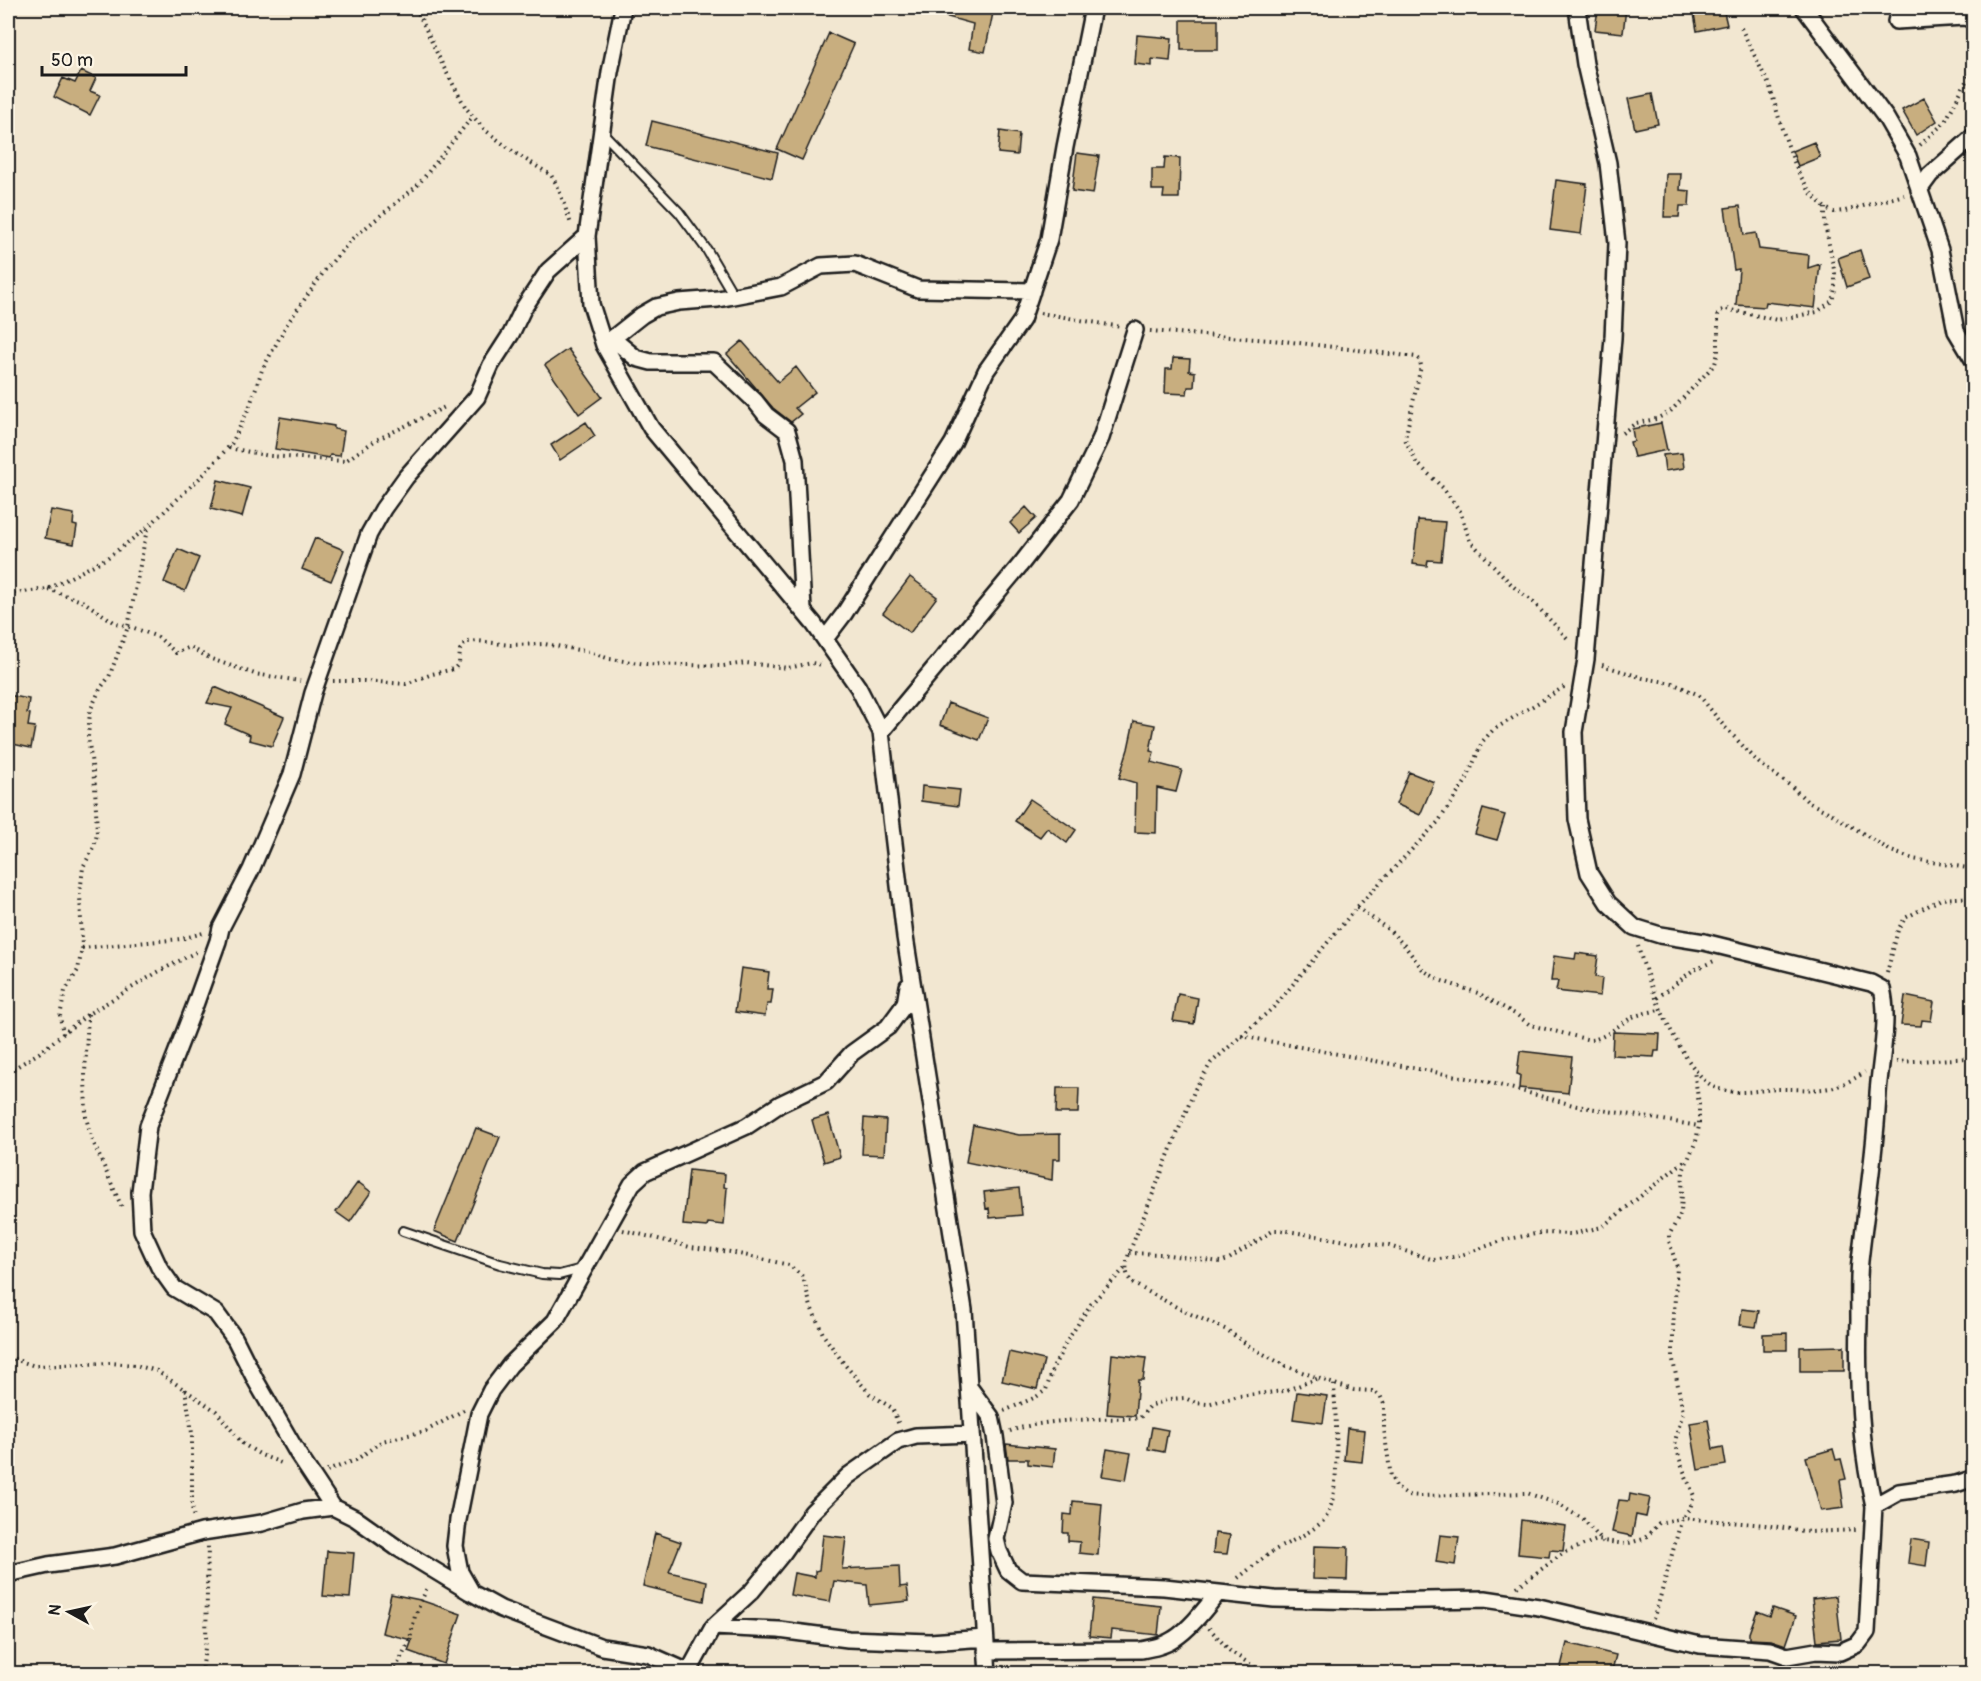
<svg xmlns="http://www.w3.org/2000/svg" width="1981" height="1681" font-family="Pangolin,sans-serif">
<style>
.building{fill:#c8ae7f;stroke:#1c1c1c;stroke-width:1.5}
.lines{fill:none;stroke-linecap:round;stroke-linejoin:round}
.lane-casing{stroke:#1c1c1c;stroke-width:12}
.street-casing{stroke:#1c1c1c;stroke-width:20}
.path{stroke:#1c1c1c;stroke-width:4;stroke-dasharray:1.5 4.5;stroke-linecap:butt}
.lane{stroke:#fcf5e5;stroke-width:8}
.street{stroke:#fcf5e5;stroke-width:15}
</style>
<rect width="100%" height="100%" fill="#f2e7d1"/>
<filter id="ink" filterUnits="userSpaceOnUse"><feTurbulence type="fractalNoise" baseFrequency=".0167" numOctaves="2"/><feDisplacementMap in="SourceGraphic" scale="12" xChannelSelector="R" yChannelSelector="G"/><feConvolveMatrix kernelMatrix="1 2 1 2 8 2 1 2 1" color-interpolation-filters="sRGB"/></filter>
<g filter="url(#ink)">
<!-- building -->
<path class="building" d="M931,8H994L985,52L969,49L973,24L930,12Z
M1598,8H1626L1623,33L1595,30Z
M1693,8H1723L1727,25L1697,31Z
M1181,20H1218V50H1181Z
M829,33L854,44L802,160L777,149Z
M1137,35L1172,38L1170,61L1152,59V66L1135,64Z
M81,71L96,78L90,91L100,95L90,115L54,97L63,78L75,83Z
M1652,94L1658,124L1635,129L1628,99Z
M1924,98L1937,121L1916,135L1902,110Z
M652,121L778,153L772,178L646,146Z
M1000,131L1019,134L1017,155L998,153Z
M1814,142L1820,157L1798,166L1792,151Z
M1077,153L1099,156L1093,194L1072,191Z
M1165,157L1180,158L1179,198H1163L1164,190H1152V169H1164Z
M1666,174H1681L1680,190L1690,191L1689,206H1680L1679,217H1664Z
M1556,180L1587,184L1581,234L1550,230Z
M1740,206L1744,235L1756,233L1759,249L1809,255L1808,268L1820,264L1815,308L1766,302L1765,307L1736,305L1739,269L1734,270L1725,208Z
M1860,250L1869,279L1847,287L1838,258Z
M742,341L778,382L796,367L815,392L795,408L801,414L791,422L773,408L727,354Z
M568,349L602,397L579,414L545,365Z
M1173,358L1190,359L1189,371L1195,372L1194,387H1188L1187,394L1165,393L1166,369H1172Z
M280,417L334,426V429L344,431L340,456L330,455L329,458L275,449Z
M586,422L595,436L560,460L551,445Z
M1661,423L1667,450L1634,457L1630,442L1634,441L1632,429Z
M1682,453L1684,468L1665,471L1663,455Z
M218,480L250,488L242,517L211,509Z
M1026,507L1036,518L1019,533L1010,523Z
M51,510L74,514L73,525L77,526L74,544L45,538Z
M1418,520L1445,522L1441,561L1428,560L1427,566L1413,564Z
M315,538L344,550L331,581L302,569Z
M178,549L199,558L185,591L164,582Z
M910,577L937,597L910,633L883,613Z
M215,687L284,717L272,746L249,740L250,735L225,724L232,708L207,703Z
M8,695L29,699L27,713L30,714L28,726L35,727L31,748L8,743Z
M948,703L988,718L979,740L940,725Z
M1134,721L1155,725L1150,751L1154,752L1151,762L1182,770L1176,792L1157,788L1156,833L1135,832L1136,783L1119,778L1128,749Z
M1409,772L1434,782L1420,815L1396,804Z
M922,786L960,790L958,806L921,801Z
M1030,799L1076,830L1067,843L1047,828L1040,837L1015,821Z
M1483,809L1505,815L1497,840L1475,834Z
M1576,953L1598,956L1595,977L1602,978L1600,996L1556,991L1558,981H1551L1554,956L1575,959Z
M741,968L769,972L767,989H773L771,1004H767L765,1016L735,1012Z
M1178,994L1198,998L1194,1024L1173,1021Z
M1905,996L1934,1002L1931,1021L1922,1020L1921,1026L1901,1025Z
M1613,1032L1660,1034L1659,1051H1655L1654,1057L1612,1055Z
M1520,1051L1572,1057L1568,1093L1519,1088L1520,1075L1517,1074Z
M1057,1088H1079L1078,1113H1056Z
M828,1115L840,1157L824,1162L812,1120Z
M864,1118L886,1120L884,1155L862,1154Z
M973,1125L1019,1135L1060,1134V1159H1053L1052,1180L966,1162Z
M476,1128L500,1137L458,1241L434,1231Z
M689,1170L725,1174L724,1187L727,1188L724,1225L708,1223L707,1227L683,1225Z
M358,1182L371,1192L350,1222L336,1212Z
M1019,1188L1022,1215L990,1218L989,1208L986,1209L984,1192Z
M1742,1309L1759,1311L1756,1327L1740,1325Z
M1787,1333V1350H1763V1334Z
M1844,1346V1371H1800V1347Z
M1009,1352L1044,1360L1037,1389L1002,1381Z
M1112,1354L1146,1358L1143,1380H1138L1135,1416L1107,1414Z
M1297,1392L1327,1396L1323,1423L1293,1419Z
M1708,1420L1713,1449L1723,1447L1726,1465L1698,1470L1690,1423Z
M1152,1427L1168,1430L1164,1452L1148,1449Z
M1347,1428L1365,1430L1362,1462L1344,1460Z
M1006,1444L1055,1449L1053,1467L1028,1464V1459H1008Z
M1107,1449L1131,1453L1126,1480L1102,1476Z
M1833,1449L1836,1460L1841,1459L1846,1479L1840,1480L1844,1508L1821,1511L1806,1457Z
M1630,1494L1650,1498L1646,1517L1636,1515L1632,1536L1612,1532L1619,1500L1629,1501Z
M1073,1501L1102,1504L1098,1555L1079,1553L1080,1542L1068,1541V1533H1063L1064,1514L1072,1515Z
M1521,1520L1566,1526L1563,1551L1550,1550L1549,1557L1518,1554Z
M655,1533L681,1542L669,1572L707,1581L704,1601L643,1586Z
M1215,1533L1230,1535L1227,1554L1213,1553Z
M823,1535L846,1538L842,1569L899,1566L900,1587L907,1586L909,1601L869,1605L867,1585L834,1581L830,1602L790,1595L794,1573L815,1577V1571L819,1570Z
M1440,1535L1459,1537L1455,1565L1436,1562Z
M1911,1539L1929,1542L1926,1566L1908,1563Z
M1314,1546L1348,1547L1347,1580L1313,1579Z
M327,1551L354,1553L350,1598L323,1596Z
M391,1594L420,1600L461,1614L444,1664L408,1651L412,1640L382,1633Z
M1836,1596L1841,1639L1817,1641L1812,1599Z
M1093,1599L1161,1606L1158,1635L1112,1630L1111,1638L1089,1636Z
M1773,1608L1796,1616L1786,1645L1771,1640L1749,1639V1633L1757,1611L1770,1616Z
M1567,1643L1616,1655L1611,1674H1559Z"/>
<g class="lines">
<defs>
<path id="lane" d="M602,132L679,212L707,250L734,296
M403,1231L500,1264L542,1274L559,1275L582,1269"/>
<path id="street" d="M623,8L610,72L587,236L591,304L604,345L651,428L814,624L858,687L881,732L905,937L964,1310L988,1674
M1577,8L1585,64L1608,163L1617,243L1613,338L1586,659L1574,732L1577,819L1589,873L1608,903L1634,927L1660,935L1704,942L1871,983L1882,989C1890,1018 1880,1062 1878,1093C1876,1150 1866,1205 1860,1261C1858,1280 1859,1301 1859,1320C1857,1382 1860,1445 1874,1506
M1804,8L1886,118L1908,156L1940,250L1956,331L1974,361
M1896,21L1964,17L1974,20
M1919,190L1930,175L1974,136
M613,339L636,358L651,362H714L755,401L766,415L787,431L795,460L803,610
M604,345L642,315L656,307L679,302L718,299L781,287L821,266L855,264L918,289L1032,291
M825,639L844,614L953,443L986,371L1022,320L1049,239L1065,147L1093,8
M881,732L1021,564L1071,500L1101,438L1135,330
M969,1387L991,1417L995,1436L1004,1503L996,1539L999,1551L1008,1570L1022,1581L1164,1587L1274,1599L1370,1601L1485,1599L1539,1607L1700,1645L1770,1650L1787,1656L1816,1651L1840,1652L1858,1644L1867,1632L1874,1506L1899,1492L1956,1484L1974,1478
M333,1507L298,1454L256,1381L235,1339L216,1313L174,1288L159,1267L142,1230L140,1192L148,1126L195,1005L218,941L221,928L251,870L292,774L313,693L369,534L383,509L406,477L477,397L491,365L511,334L523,309L548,271L587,236
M8,1574L48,1565L115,1556L202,1532L262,1523L303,1511L333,1507L355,1518L396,1547L470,1592
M713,1627L779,1630L848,1639L930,1642L985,1638
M986,1651L1141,1650C1152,1648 1164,1646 1174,1639C1191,1628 1205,1609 1218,1593
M689,1671L713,1627L752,1591L783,1553L812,1512L848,1476L898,1441L916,1436L972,1434
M693,1674L648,1654L602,1647L501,1609L472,1593L460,1572L455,1546L458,1520L479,1414L491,1390L510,1365L555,1321L632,1184L645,1172L747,1126L780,1104L826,1082L852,1053L888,1027L905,1004L908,986"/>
</defs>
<!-- lane casing -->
<use href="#lane" class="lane-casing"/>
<!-- street casing -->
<use href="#street" class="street-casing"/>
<!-- path -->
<path class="path" d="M416,8L443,66L466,108L485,130L515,153L551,175L558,187L571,224
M1741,28L1770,87L1782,129L1797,170L1810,192L1825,208L1834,212L1845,211L1904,195
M1920,145L1945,122L1974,66
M1040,313L1121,327
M1150,331L1283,341L1416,357L1420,360L1421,366L1405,439L1416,462L1443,488L1460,511L1470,541L1514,587L1533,602L1570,641
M1622,433L1636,423L1656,419L1670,412L1715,364L1718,353V315L1720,311L1726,309L1777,320L1817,312L1832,301L1835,289V274L1825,224V208
M229,448L270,456L345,461L376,440L445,407
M48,589L84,602L117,624L134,628L158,637L176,653L190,647L211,659L255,674L300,681
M8,594L48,589L107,558L147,528L205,473L232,443L249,408L262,370L287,324L326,269L353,238L417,186L473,116
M1602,665L1643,678L1672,683L1699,695L1723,725L1759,763L1792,787L1808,802L1832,814L1891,851L1913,859L1974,869
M333,681H364L406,684L432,674L454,669L459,663L460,650L464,645L468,642L478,641L510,645L545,644L590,652L610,659L646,664L723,666L746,663L788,668L812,663L822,665
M1564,687L1493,730L1482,742L1466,781L1438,822L1357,907L1275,1006L1211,1063L1195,1089L1129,1253C1126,1265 1124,1272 1132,1283L1184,1311L1227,1330L1252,1348L1286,1366L1334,1384L1354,1390L1372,1391L1380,1395L1384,1404V1430L1391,1477L1397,1488L1407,1495L1422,1496L1527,1493L1558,1504L1583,1519L1603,1542
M1357,907L1389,930L1404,945L1423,970L1439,980L1478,993L1517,1015L1530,1025L1590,1040C1606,1039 1618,1024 1633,1017C1642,1013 1653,1012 1662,1009
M1638,946C1646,979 1685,1079 1719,1089C1741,1096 1760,1089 1782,1089C1820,1089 1831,1094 1865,1072
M82,948L181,939L203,933
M1887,973L1898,930L1905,918L1941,899L1974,897
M1657,998L1692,971L1714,961
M88,1014L85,1073L86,1117L91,1137L123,1210
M63,1034L60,1016L65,991L78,970L82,948L80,894L83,867L94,847L97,834L95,786L88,737L90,711L100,689L109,677L128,627L147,529
M1241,1036L1488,1082L1577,1106L1699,1126
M1896,1062L1974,1058
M8,1072L39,1053L88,1014L158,972L196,952
M623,1230L690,1247L730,1252L789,1265L803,1277L811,1307L824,1336L845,1365L870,1394L892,1408L899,1425
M1129,1253L1161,1254L1220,1262L1229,1259L1274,1230H1281L1353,1242L1389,1246L1434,1260L1459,1256L1504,1240L1540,1233L1572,1234L1602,1227L1687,1159
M8,1357L35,1366L111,1363L135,1365L157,1371L216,1411L243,1444L261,1455L284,1464
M185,1389L192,1433V1507L194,1519
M1004,1411L1036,1397L1046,1390L1054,1366L1067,1341L1091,1304L1125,1268
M1010,1431C1036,1422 1070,1420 1098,1419C1112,1418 1126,1420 1140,1418L1150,1406L1169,1399L1185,1398L1196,1403L1207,1404L1239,1396L1284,1391L1319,1378
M327,1471L356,1460L382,1441L426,1431L464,1410
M1238,1578C1250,1569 1262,1558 1275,1550C1291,1541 1309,1534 1323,1521C1343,1501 1335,1413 1334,1384
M1517,1587L1565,1552L1597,1540L1625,1544L1644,1539L1659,1523L1682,1518L1765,1525L1810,1532L1858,1530
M1653,1619L1658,1605L1682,1518L1690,1508L1694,1496L1681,1464L1675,1441L1683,1412L1673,1360V1328L1677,1267L1669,1241V1235L1681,1213L1683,1171L1696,1141L1699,1126V1104L1694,1071
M1209,1628L1230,1651L1265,1674
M202,1674L206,1639L208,1546
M393,1674L410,1639L415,1616L428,1585"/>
<!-- lane -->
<use href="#lane" class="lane"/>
<!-- street -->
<use href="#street" class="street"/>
</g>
</g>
<!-- margin -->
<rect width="1981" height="1681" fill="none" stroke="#fcf5e5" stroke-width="30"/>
<rect x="15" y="15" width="1951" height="1651" fill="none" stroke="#1c1c1c" stroke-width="2" filter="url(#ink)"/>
<!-- north arrow -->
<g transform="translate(69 1612) rotate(278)" stroke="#fcf5e5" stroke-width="4.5" paint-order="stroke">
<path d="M0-4.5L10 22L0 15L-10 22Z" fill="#1c1c1c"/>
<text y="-9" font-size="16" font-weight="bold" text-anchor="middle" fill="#1c1c1c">N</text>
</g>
<!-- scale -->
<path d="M42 66v9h144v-9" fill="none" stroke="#1c1c1c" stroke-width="3"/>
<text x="51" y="66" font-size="18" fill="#1c1c1c" stroke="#fcf5e5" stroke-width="4.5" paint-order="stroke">50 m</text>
</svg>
